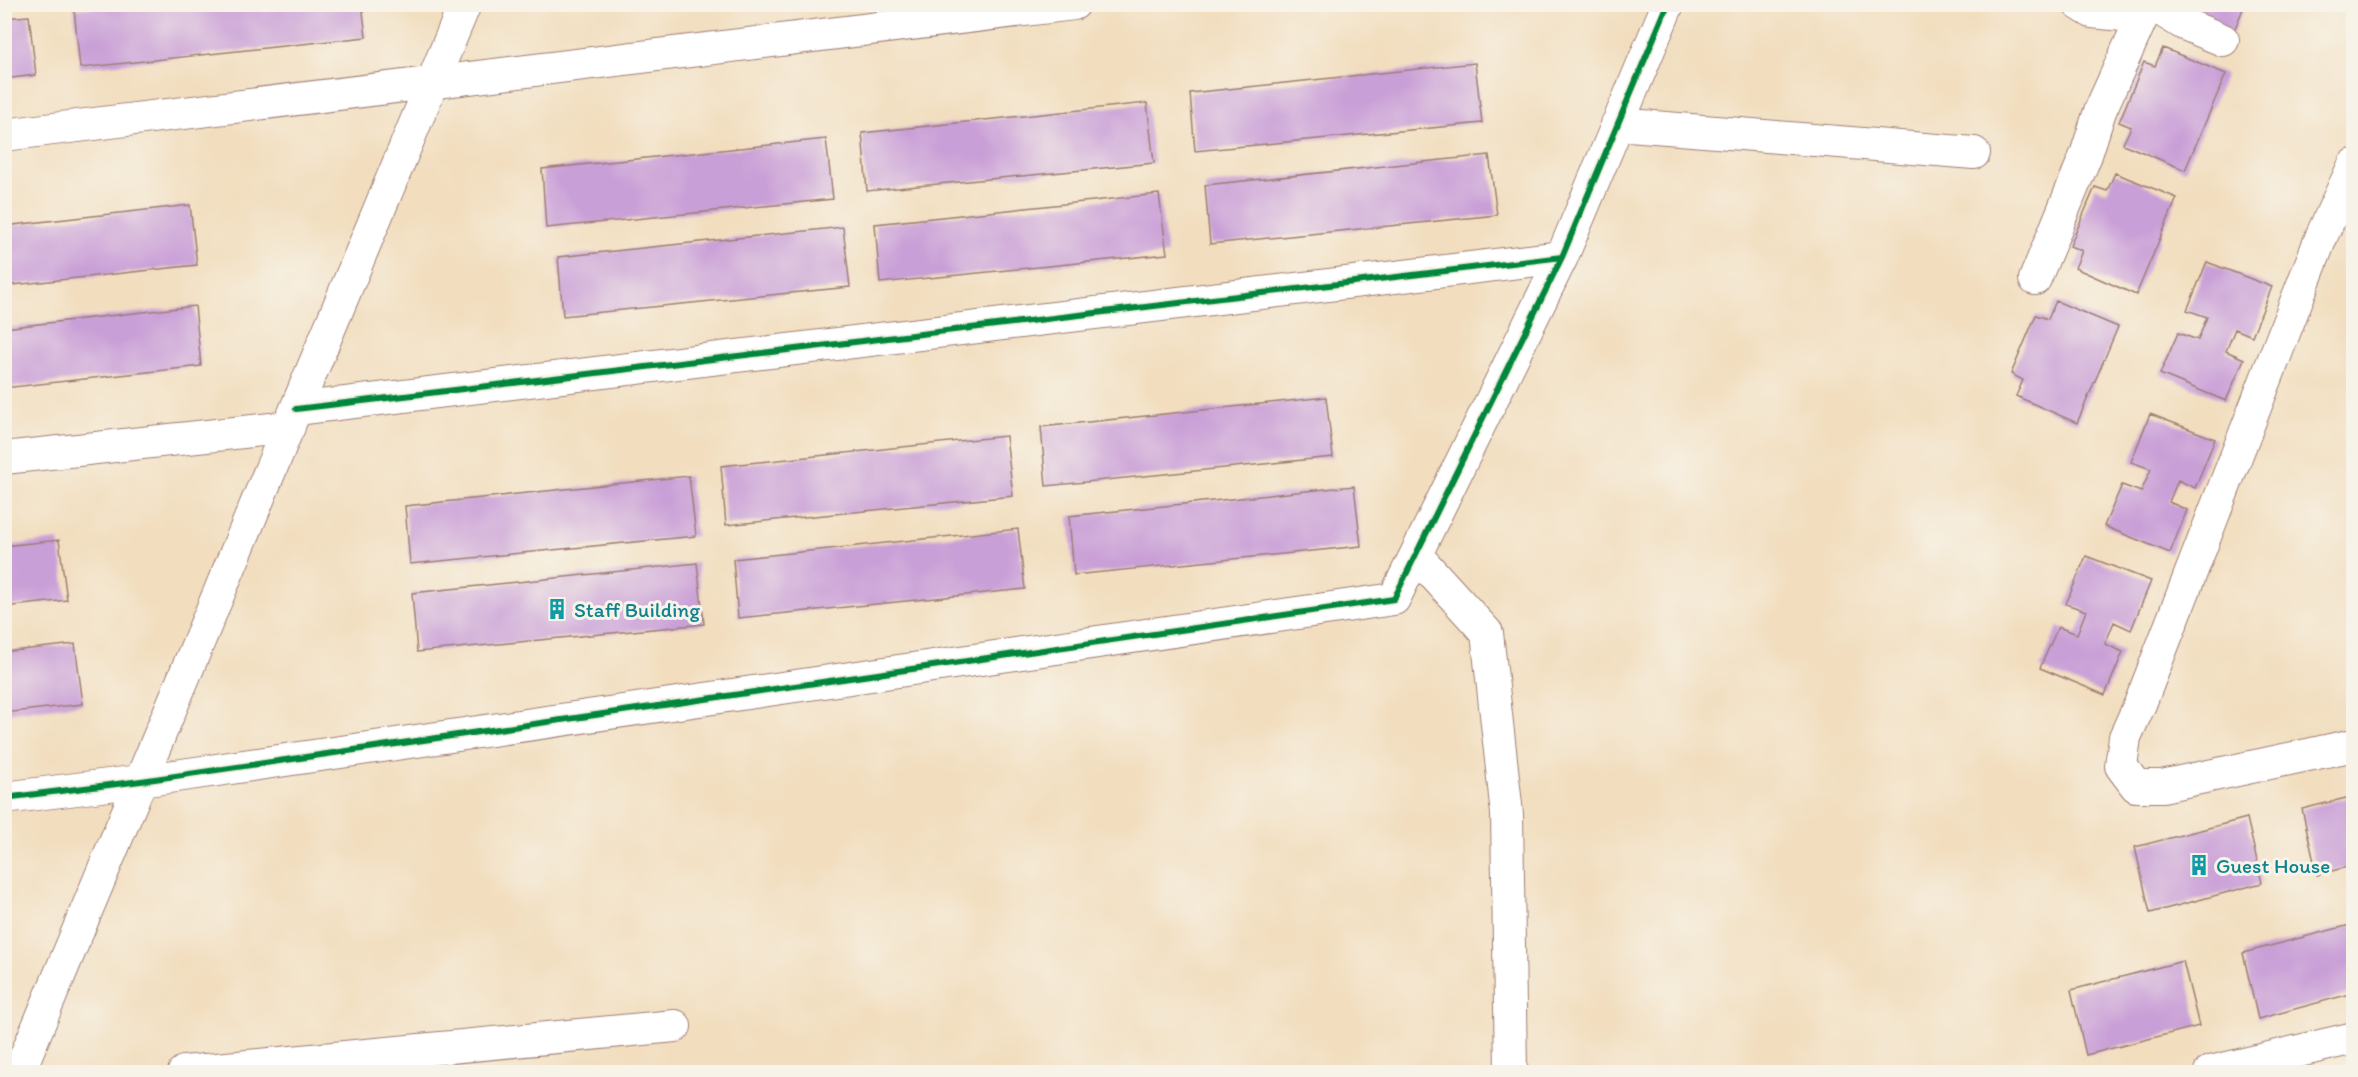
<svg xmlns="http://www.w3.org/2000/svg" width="2358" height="1077" font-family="Itim,sans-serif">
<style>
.building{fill:#c99fd7}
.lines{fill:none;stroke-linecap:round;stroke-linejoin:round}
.street-casing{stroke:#9e7e75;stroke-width:34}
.street{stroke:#fff;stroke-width:32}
.cycleway-casing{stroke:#f7f3e8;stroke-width:10}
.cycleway{stroke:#00873e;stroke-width:6}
.labels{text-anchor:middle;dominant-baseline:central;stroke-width:6;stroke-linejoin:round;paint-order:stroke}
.culture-label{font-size:21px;fill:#0d838f;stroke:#f7f3e8;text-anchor:start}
</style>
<rect width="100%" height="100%" fill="#f7f3e8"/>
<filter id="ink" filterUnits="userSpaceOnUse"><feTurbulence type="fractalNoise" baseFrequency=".0167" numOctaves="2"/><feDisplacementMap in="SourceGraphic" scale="12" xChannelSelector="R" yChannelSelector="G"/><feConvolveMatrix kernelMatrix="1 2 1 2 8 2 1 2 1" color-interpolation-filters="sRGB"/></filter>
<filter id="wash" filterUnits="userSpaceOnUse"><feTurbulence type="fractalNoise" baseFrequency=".008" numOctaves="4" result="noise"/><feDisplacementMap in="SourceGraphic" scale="24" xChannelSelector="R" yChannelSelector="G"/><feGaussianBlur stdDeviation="1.35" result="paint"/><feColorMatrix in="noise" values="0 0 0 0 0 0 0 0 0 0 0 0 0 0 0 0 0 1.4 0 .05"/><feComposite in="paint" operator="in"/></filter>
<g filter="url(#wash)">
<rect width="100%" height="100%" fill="#f2debf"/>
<g id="blocks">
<!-- building -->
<path class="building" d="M116,4H362L366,37L80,68L74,9Z
M2173,4H2245L2233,33Z
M29,16L36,75L4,79V18Z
M2163,48L2226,74L2185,170L2123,144L2131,127L2119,122L2144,62L2155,66Z
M1475,63L1482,123L1195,151L1190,93Z
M1147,103L1154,163L867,191L862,133Z
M826,139L833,199L546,228L542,169Z
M1489,155L1497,215L1210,244L1205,185Z
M2115,173L2177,198L2136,295L2075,268L2082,251L2070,246L2095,187L2107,191Z
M1159,194L1167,254L880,283L875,224Z
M190,205L197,265L4,286V226Z
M843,227L850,287L563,316L558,257Z
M2207,262L2272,287L2252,336L2235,329L2226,351L2244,359L2226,401L2160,374L2178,333L2198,340L2207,317L2187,310Z
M2056,301L2118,327L2077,423L2016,396L2023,380L2011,374L2036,315L2048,319Z
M195,306L201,366L4,388V328Z
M1326,397L1333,457L1046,486L1041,427Z
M2150,414L2215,439L2195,488L2178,480L2169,502L2187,510L2170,553L2104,526L2122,485L2141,492L2151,469L2131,462Z
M1006,436L1013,496L726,525L721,466Z
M689,476L696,536L410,564L405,506Z
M1354,486L1361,546L1074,575L1069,516Z
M1018,529L1025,589L738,618L733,559Z
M59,540L67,600L4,607V546Z
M2086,556L2151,581L2131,630L2114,622L2105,644L2123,652L2105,695L2040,668L2058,627L2077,634L2086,611L2066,604Z
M697,563L704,624L417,652L412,593Z
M75,644L83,704L4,713V652Z
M2354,796V865L2317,875L2302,809Z
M2247,818L2262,883L2150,913L2135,847Z
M2354,924V993L2258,1019L2243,953Z
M2183,961L2199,1026L2086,1055L2071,990Z"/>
</g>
</g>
<g filter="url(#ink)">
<use href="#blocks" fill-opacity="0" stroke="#9e7e75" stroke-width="1.5"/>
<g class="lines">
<defs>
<path id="street" d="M2079,4L2092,12L2123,15L2146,4
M2151,4L2184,24L2223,40
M1617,124L1974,153
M4,135L1074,4
M2354,165L2322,235L2140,704L2125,737L2121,766L2136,786H2162L2354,745
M2035,279L2086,155L2100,111L2148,4
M296,409L1562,257
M4,458L289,427
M1416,555L1487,633L1507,814L1511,1072
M4,798L141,781L1394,599L1562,257L1668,4
M19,1072L465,4
M184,1072L675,1026
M2210,1072L2354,1038"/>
</defs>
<!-- street casing -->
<use href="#street" class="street-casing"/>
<!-- street -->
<use href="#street" class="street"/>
<defs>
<path id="cycleway" d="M296,409L1562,257
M4,798L141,781L1394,599L1562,257L1668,4"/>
</defs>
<!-- cycleway casing -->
<use href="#cycleway" class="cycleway-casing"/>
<!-- cycleway -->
<use href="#cycleway" class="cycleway"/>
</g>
</g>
<!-- icons -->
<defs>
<symbol id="building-bare" viewBox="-9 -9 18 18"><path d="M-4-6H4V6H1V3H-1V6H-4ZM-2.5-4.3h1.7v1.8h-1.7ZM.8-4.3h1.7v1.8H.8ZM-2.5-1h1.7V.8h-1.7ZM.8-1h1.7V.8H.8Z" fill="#0f9aa8" stroke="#f7f3e8" stroke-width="2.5" paint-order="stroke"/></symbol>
</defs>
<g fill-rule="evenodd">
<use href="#building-bare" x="542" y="594" width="30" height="30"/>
<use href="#building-bare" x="2184" y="850" width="30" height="30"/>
</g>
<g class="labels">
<!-- culture labels -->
<g class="culture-label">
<text x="574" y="609">Staff Building</text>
<text x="2216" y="865">Guest House</text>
</g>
</g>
<!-- margin -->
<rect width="2358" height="1077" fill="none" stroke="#f7f3e8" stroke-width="24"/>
</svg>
